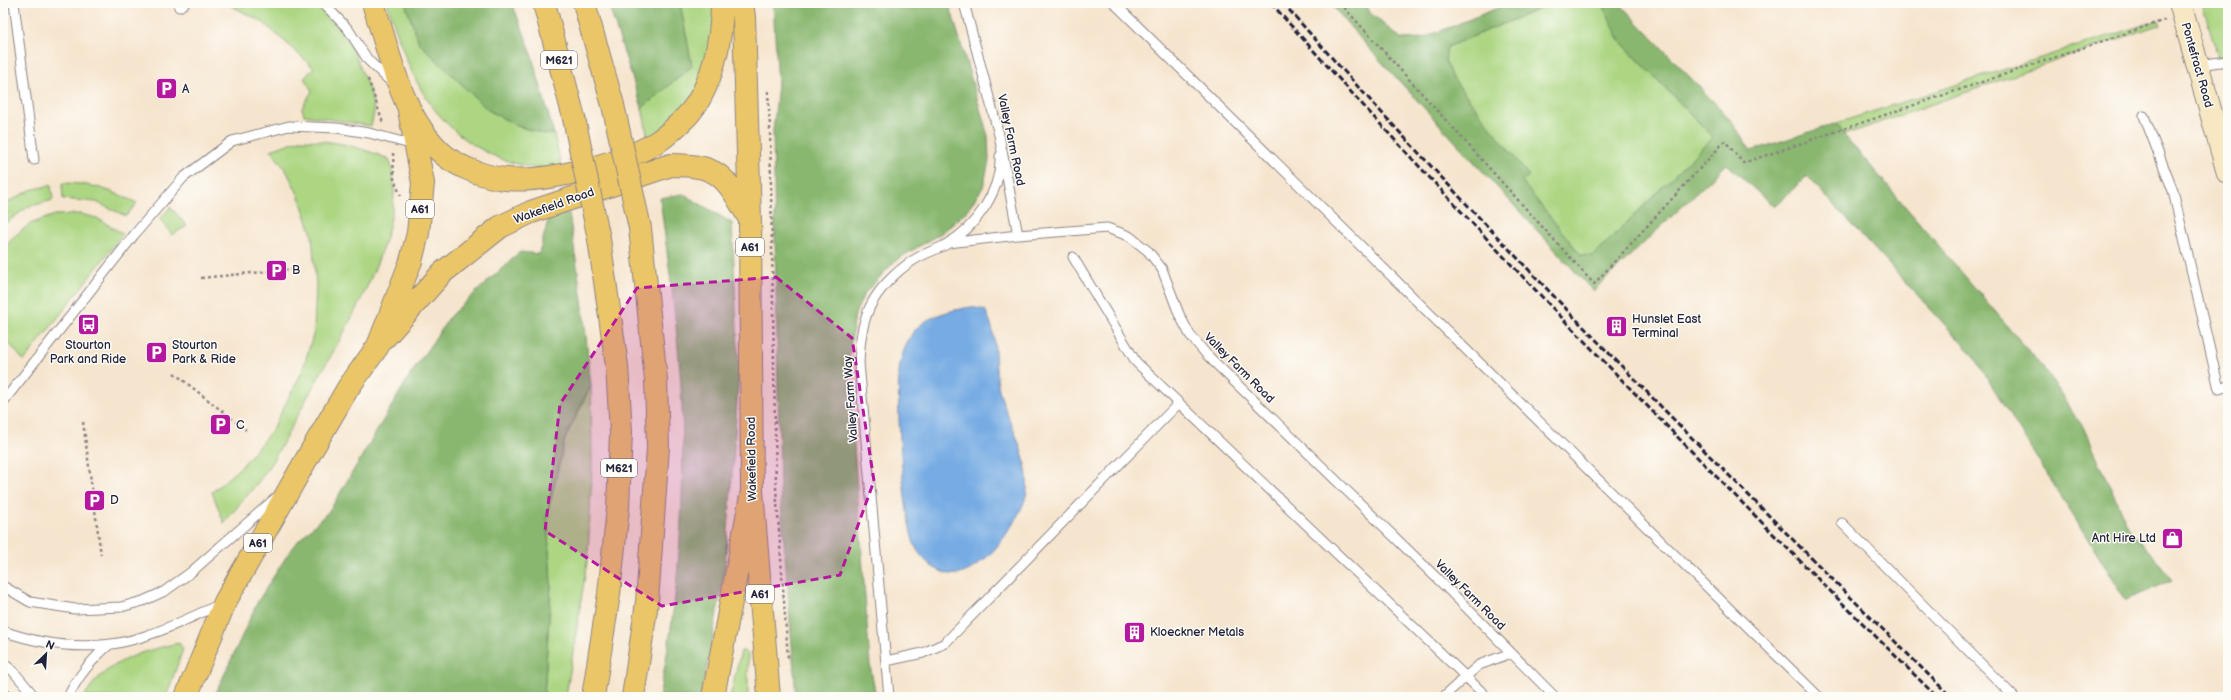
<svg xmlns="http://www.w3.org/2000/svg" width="2231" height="700" font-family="'Balsamiq Sans',sans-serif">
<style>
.green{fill:#acd682;stroke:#677c5e}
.forest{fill:#89b770;stroke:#566c56}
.water{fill:#76abe3;stroke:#4c668f}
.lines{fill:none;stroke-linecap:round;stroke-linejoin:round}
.service-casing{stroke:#8c8484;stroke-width:11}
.secondary-casing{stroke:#8c8484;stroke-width:24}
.primary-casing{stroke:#8c8484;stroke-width:24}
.motorway-casing{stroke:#8c8484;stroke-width:24}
.path{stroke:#8c8484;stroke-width:2.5;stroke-dasharray:3 3;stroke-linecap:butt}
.service{stroke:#fff;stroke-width:9}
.secondary{stroke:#f7e8c3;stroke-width:22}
.primary{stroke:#ebc669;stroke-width:22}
.motorway{stroke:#ebc669;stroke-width:22}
.rail{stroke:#22223b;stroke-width:3;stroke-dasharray:6 3;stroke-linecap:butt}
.motorway-bridge-casing{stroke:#8c8484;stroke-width:24;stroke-linecap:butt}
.motorway-bridge{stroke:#ebc669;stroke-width:22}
.marked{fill:#b5179e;fill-opacity:0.2;stroke:#b5179e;stroke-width:3;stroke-dasharray:8 5;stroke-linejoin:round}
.labels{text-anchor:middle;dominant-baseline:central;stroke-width:3;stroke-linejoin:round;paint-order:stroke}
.shield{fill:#fdfcf7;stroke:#646373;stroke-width:1}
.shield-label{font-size:11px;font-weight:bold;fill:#22223b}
.street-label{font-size:12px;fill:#22223b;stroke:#fdfcf7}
.poi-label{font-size:12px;fill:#22223b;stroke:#fdfcf7;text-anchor:start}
</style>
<rect width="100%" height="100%" fill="#fdfcf7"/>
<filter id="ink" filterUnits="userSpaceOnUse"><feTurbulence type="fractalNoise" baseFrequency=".025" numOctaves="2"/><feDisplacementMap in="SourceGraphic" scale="8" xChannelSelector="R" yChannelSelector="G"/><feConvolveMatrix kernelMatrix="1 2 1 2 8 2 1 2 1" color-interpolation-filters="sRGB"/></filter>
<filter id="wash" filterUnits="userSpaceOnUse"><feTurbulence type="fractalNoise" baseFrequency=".012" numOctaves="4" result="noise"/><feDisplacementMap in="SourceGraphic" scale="16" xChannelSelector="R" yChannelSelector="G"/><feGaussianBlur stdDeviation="0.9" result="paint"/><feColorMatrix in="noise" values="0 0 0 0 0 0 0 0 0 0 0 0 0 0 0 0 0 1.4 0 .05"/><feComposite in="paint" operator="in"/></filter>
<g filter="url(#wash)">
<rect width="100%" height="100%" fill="#f6e5ce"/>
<!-- green -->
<path class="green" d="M226,3H313L342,30L355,54L372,97L374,113L371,126L304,115L302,108L312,91L304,78L314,68L264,23Z
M387,3H405L419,43L517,126L544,134H554L562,170C504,170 452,142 422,91C406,65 397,32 387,3Z
M680,3H723L700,89L649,143L642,108L692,66Z
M1554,3H1601L1621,42L1713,137L1593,256L1581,255L1521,182L1528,176L1451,76L1445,60L1447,47Z
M2202,3H2228V91Z
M2159,20L2161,24L1844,135L1837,123Z
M299,140C334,140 356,146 389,159C414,223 341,337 309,394C293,423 279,454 259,481C248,495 235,509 224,523L212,492L243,465L272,430L302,372L314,332L316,285L312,234L298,194L287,172L271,150Z
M62,183C92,183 110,190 137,203L126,216L96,202L63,199Z
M51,185L53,200L28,207L3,225V205L30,190Z
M170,207L187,226L172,235L160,219Z
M80,214L97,218L123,234L24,361L3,336V252L12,238L30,224L55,215Z
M591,386L592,467L588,556L566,697H544L551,585L547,515L565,439Z
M179,643L183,649L166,697H84C103,662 142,651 179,643Z
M741,651H745L748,654V697H730Z"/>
<!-- forest -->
<path class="forest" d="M405,3H512L529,46L554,134H544L517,126L488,110L419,43Z
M608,3H680L692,66L642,108Z
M773,3H949L988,136L989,161L983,187L967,211L943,232L896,260L864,294L855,314L848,364L870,665L876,697H796L780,489L773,131L778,85Z
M1330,3H1366L1370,13L1402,39L1423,38L1510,3H1554L1447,47L1445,60L1451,76L1529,176L1522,182L1581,255L1593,256L1713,137L1621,42L1601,3H1619L1731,120L1751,151L1837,123L1844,135L2041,365L2085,430L2127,525L2172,580L2126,600L1972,354L1807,176L1774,207L1727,164L1593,291L1366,45Z
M683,194L732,223L739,370L733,465L725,567L709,658L700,697H659C679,601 685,503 682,405C679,336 669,267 660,198Z
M569,213L583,307L591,385L565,439L547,515L551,585L544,697H214L258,601L293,546L330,510L410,375L451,315L520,252L539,254L549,217Z"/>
<!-- water -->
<path class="water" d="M971,307L985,310C999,336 993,357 998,385C1005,419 1030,453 1027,489C1027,500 1019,513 1014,522C1006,535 995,552 982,561C965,575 954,580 933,567C928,564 919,554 916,548C903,525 895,392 900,364C902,357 904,349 907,343C918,317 947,311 971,307Z"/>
</g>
<g filter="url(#ink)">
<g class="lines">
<defs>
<path id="service" d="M14,3L34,160
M323,3L348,29L368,60L392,83
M964,3L999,135L1018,235L1107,228L1129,236L1148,251L1162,269L1179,314L1190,335L1207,355L1448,589L1555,697
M1114,3L1819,697
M179,7L185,3
M2197,65L2228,61
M2144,116L2173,191L2219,389L2228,386
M948,243L1018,235
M1073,257L1136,362L1487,697
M3,402L134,235L183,178L232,141L289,126L337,128L369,133L414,145
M1842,523L2014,697
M3,586L30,602L75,609L121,607L143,601L165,591L190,573L277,497
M3,631C37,643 75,649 112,644C149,639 186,619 221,604
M886,661L923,653L945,643L1179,403
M3,663L13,671L35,697
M68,697C78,676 92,659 110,644
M889,697L859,363C860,341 862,320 873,301C883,284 902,266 919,257C928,252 938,249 947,244C976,227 1002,190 1000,156
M1443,697L1479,665L1511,653"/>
<path id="secondary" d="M2180,3L2228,173"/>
<path id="primary" d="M373,3C390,54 401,118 444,155C460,168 485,177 506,179C547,183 632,162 664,137C672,131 680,123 687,116C712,89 722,39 722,3
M742,3L744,17L750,220L752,491L769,697
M386,336L442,273L500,227L531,212L671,165C719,165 725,176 748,216
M186,697L225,602L310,453L348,388L378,346L411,261L418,233L423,183L408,105"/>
<path id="motorway" d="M544,3L574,118
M584,3L613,105
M593,697L609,594L618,508L621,432L617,366L599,239
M633,697L647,602L658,448L656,380L640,228
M713,697L752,491"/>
</defs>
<!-- service casing -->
<use href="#service" class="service-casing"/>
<!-- secondary casing -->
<use href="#secondary" class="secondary-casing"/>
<!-- primary casing -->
<use href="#primary" class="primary-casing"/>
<!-- motorway casing -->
<use href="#motorway" class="motorway-casing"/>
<!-- path -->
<path class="path" d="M1340,3L1594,284L1725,141L1743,163L2165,20
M368,79L383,123
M768,91L770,127L776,488L788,658
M393,153L394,180L401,196
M201,278L292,269
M174,373L246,430
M83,422L101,555
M3,685L12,697"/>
<!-- service -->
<use href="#service" class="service"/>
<!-- secondary -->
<use href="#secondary" class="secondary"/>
<!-- primary -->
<use href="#primary" class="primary"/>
<!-- motorway -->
<use href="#motorway" class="motorway"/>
<!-- rail -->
<path class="rail" d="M1271,3C1484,243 1709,472 1937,697
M1283,3C1496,244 1723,471 1951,697"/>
<defs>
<path id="motorway-bridge" d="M613,105L640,228
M574,118L599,239"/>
</defs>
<!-- motorway-bridge casing -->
<use href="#motorway-bridge" class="motorway-bridge-casing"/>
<!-- motorway-bridge -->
<use href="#motorway-bridge" class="motorway-bridge"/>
</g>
</g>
<!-- marked area -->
<path class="marked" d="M776,277L852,338L874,481L840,575L662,606L545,531L560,404L637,288Z"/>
<!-- icons -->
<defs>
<symbol id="parking-square" viewBox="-11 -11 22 22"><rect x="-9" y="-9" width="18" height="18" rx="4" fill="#b5179e" stroke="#fdfcf7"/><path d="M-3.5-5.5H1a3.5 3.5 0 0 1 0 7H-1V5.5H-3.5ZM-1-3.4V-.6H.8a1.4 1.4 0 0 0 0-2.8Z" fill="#fff"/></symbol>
<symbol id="bus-square" viewBox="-11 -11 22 22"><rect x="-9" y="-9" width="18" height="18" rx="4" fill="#b5179e" stroke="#fdfcf7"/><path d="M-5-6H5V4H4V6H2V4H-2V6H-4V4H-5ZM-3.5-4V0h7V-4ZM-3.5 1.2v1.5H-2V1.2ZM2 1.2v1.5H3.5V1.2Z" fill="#fff"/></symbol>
<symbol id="building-square" viewBox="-11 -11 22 22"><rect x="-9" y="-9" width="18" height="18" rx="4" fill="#b5179e" stroke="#fdfcf7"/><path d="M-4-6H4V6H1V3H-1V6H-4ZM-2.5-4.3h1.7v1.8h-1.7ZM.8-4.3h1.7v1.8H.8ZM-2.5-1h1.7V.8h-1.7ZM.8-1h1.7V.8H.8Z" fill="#fff"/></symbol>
<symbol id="shop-square" viewBox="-11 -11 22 22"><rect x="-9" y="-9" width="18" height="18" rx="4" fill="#b5179e" stroke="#fdfcf7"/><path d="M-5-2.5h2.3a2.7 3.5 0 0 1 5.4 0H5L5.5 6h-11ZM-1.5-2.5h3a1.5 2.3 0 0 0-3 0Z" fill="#fff"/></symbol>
</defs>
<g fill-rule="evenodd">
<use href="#parking-square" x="154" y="76" width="25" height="25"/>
<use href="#parking-square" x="264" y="258" width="25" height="25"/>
<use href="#bus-square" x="76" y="312" width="25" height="25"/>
<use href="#building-square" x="1604" y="314" width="25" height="25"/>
<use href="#parking-square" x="144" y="340" width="25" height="25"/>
<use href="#parking-square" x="208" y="412" width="25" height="25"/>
<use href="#parking-square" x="82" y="488" width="25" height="25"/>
<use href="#shop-square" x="2160" y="526" width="25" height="25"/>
<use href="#building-square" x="1122" y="620" width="25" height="25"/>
</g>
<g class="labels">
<!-- shield labels -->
<g class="shield">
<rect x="541" y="51" width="36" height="18" rx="3"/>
<rect x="406" y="200" width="28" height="18" rx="3"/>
<rect x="736" y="238" width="28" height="18" rx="3"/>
<rect x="601" y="459" width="36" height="18" rx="3"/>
<rect x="244" y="534" width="28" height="18" rx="3"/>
<rect x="746" y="585" width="28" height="18" rx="3"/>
</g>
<g class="shield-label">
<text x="559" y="60">M621</text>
<text x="420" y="209">A61</text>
<text x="750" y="247">A61</text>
<text x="619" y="468">M621</text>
<text x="258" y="543">A61</text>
<text x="760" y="594">A61</text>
</g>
<!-- street labels -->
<g class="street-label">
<text transform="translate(2197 65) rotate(74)">Pontefract Road</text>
<text transform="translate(1011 140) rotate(78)">Valley Farm Road</text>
<text transform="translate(554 206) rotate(-20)">Wakefield Road</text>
<text transform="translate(1239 368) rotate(45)">Valley Farm Road</text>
<text transform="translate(851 399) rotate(-94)">Valley Farm Way</text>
<text transform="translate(752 459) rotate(-91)">Wakefield Road</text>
<text transform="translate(1470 595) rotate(45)">Valley Farm Road</text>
</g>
<!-- poi labels -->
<g class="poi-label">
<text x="182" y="89">A</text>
<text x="292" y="270">B</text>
<text x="1632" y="319">Hunslet East<tspan x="1632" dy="14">Terminal</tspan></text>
<text x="88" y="345" text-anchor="middle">Stourton<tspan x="88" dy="14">Park and Ride</tspan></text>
<text x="172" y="345">Stourton<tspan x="172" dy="14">Park &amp; Ride</tspan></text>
<text x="236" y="425">C</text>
<text x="110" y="500">D</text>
<text x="2156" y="538" text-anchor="end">Ant Hire Ltd</text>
<text x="1150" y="632">Kloeckner Metals</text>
</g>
</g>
<!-- margin -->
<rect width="2231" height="700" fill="none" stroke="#fdfcf7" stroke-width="16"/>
<!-- north arrow -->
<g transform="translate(46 654) rotate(25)" stroke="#fdfcf7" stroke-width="3" paint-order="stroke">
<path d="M0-3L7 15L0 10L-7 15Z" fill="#22223b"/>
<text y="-6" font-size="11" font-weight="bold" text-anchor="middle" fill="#22223b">N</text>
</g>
</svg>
